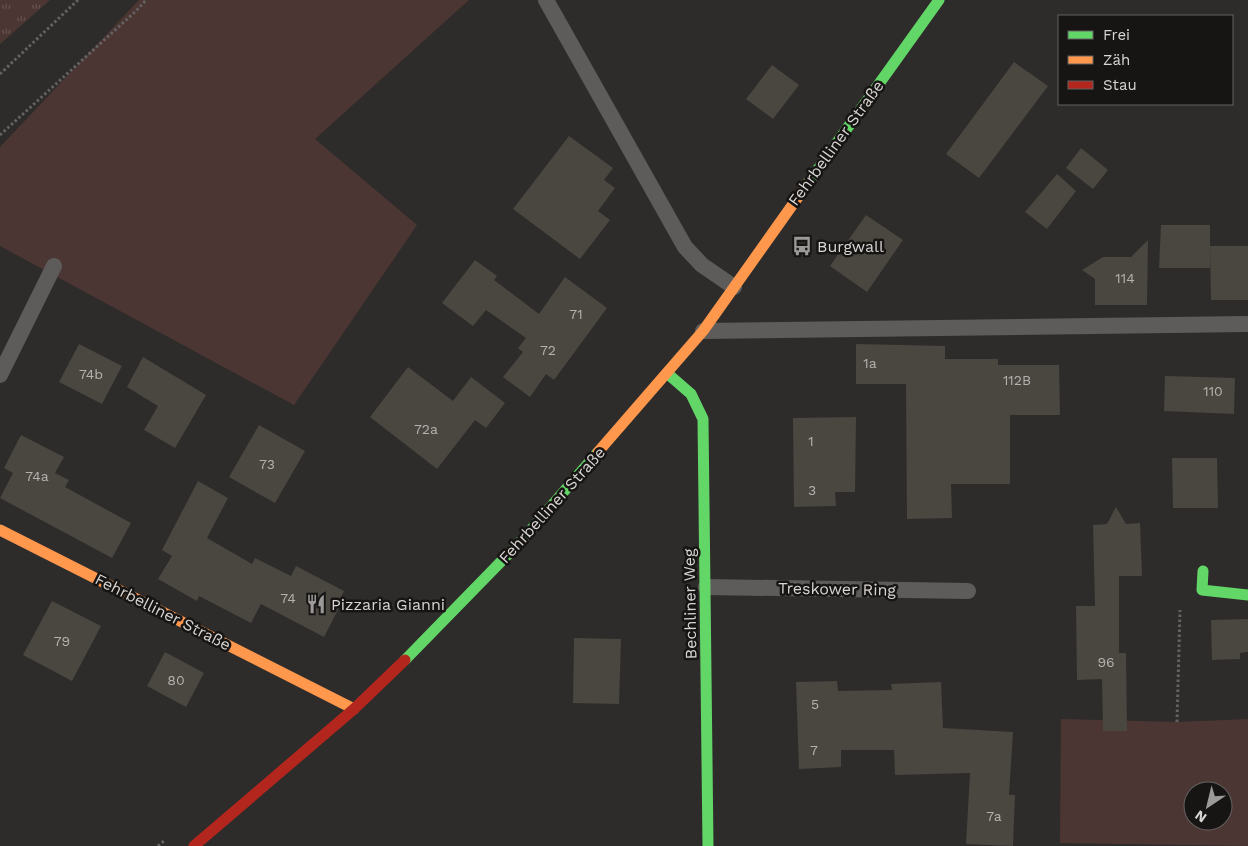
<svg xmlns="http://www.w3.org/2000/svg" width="1248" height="846" font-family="'Work Sans',sans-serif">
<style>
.grass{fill:#4c3633;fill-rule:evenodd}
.park{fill:url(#park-tufts)}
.building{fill:#4a4640}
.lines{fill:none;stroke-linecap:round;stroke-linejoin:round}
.path{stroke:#646262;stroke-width:3;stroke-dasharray:2.5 2.5;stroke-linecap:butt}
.lane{stroke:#5e5c5b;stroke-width:16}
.fast{stroke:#63d668;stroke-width:11}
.slow{stroke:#ff974d;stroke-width:11}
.jam{stroke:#b3261e;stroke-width:11}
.labels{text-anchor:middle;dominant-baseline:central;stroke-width:5;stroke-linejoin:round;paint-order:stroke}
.number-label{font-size:14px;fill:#b4b1ae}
.street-label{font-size:16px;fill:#d8d5d3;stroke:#171513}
.poi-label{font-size:16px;fill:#d8d5d3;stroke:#171513;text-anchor:start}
</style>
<defs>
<pattern id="park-tufts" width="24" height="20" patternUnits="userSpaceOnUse" patternTransform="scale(1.25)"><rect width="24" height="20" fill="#4c3633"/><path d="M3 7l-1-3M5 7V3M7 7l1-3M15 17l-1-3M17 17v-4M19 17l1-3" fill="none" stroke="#655250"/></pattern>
</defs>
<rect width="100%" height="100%" fill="#2e2c2a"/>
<!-- grass -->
<path class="grass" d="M139,0H469L315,139L417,225L294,405L0,246V147Z
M1061,719L1177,722L1248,719V846L1060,843ZM1193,791H1223V821H1193Z"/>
<!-- park -->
<path class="park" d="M0,0H50L0,44Z"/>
<!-- building -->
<path class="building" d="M1014,62L1048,86L979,178L946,154Z
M772,65L799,85L773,119L746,99Z
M569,136L613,168L604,180L615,188L598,211L610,220L580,259L513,209Z
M1081,148L1108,170L1093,189L1066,168Z
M1057,174L1076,191L1047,229L1025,212Z
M866,215L903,240L867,292L830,266Z
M1161,225H1210V268H1159Z
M1148,240L1147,305H1095V279L1082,270L1103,257H1131Z
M1210,246H1248V300H1211Z
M475,260L497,276L494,280L539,314L565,277L607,308L554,380L546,374L530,397L503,377L523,352L518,348L526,338L486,310L473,326L442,303Z
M79,344L122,366L102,404L59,382Z
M856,344L945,346V359H998V365H1059L1060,415H1010V484H951L952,518L907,519L906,384H856Z
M143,357L206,395L175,448L144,430L158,406L127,387Z
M408,367L453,401L471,377L505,403L486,428L475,420L437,469L370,417Z
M1165,376L1235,378L1234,414L1164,411Z
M856,417L855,492H835L836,506L794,507L793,418Z
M259,425L305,451L275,503L229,477Z
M21,435L64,457L55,473L69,480L65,487L131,523L112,558L0,498L13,473L4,468Z
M1172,458H1217L1218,508H1173Z
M198,481L228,498L207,538L252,564L255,558L291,576L296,566L344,591L339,601L342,602L324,637L261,604L251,623L199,596L197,601L158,579L172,556L162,550Z
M1116,507L1126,524L1140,523L1142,576H1119V653H1126L1127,731H1103L1102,679L1077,680L1076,606H1095L1093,525L1107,524Z
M52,601L101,626L72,681L23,655Z
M1248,619V652L1240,653V659L1212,660L1211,620Z
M574,638L621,639L619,704L573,703Z
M165,652L204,673L186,707L147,686Z
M837,681L838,691L892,690L891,684L941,682L943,728L1013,732L1009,795H1015L1013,846L966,844L970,773L895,775L894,750H841V767L799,769L796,682Z"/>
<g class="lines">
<!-- path -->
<path class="path" d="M0,74L78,0
M0,135L136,11L146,0
M1177,722L1180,610
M158,846L165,840"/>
<!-- lane -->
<path class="lane" d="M546,0L685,247L702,265L734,287
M703,331L1248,324
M0,375L54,266
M706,587L968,591"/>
<!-- fast -->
<path class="fast" d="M808,183L939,0
M668,374L691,394L703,419L708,846
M1203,571L1202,590L1248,595
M405,660L522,540L598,452"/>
<!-- slow -->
<path class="slow" d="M598,452L703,331L808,183
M0,530L354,709"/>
<!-- jam -->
<path class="jam" d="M194,846L354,709L405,660"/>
</g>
<!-- icons -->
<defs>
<symbol id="bus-bare" viewBox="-9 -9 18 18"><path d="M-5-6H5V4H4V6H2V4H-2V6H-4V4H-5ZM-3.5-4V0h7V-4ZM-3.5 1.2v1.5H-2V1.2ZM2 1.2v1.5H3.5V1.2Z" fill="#9c9a98" stroke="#171513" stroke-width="2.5" paint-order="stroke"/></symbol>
<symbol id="restaurant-bare" viewBox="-9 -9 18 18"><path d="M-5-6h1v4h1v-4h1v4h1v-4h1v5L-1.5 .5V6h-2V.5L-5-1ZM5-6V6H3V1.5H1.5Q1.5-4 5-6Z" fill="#9c9a98" stroke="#171513" stroke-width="2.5" paint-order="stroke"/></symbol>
</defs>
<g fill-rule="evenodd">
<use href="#bus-bare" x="788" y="232" width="28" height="28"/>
<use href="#restaurant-bare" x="302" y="590" width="28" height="28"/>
</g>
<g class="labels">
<!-- number labels -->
<g class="number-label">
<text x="1125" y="278">114</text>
<text x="576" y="314">71</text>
<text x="548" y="350">72</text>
<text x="870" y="363">1a</text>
<text x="91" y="374">74b</text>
<text x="1017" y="380">112B</text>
<text x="1213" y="391">110</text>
<text x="426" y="429">72a</text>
<text x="811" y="441">1</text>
<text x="267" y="464">73</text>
<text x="37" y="476">74a</text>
<text x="812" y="490">3</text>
<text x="288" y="598">74</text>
<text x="62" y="641">79</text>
<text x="1106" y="662">96</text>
<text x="176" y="680">80</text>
<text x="815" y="704">5</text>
<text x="814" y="750">7</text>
<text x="994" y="816">7a</text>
</g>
<!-- street labels -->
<g class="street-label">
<text transform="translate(836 143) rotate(-54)">Fehrbelliner Straße</text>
<text transform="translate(552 505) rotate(-48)">Fehrbelliner Straße</text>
<text transform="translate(837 589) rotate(1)">Treskower Ring</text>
<text transform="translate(690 604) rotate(-91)">Bechliner Weg</text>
<text transform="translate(163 612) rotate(27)">Fehrbelliner Straße</text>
</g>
<!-- poi labels -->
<g class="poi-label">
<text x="817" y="246">Burgwall</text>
<text x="331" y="604">Pizzaria Gianni</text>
</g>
</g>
<!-- legend -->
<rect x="1058" y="15" width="175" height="90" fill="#171513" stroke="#646260"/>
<rect x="1068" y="31" width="25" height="8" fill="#63d668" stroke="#646260"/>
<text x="1103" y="40" font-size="15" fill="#d8d5d3">Frei</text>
<rect x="1068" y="56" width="25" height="8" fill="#ff974d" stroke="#646260"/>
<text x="1103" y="65" font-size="15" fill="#d8d5d3">Zäh</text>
<rect x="1068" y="81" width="25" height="8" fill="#b3261e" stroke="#646260"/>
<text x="1103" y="90" font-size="15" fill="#d8d5d3">Stau</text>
<!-- north arrow -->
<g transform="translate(1208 806) rotate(215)"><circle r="24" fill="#171513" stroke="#646260"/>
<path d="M0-4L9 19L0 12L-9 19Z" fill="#9c9a98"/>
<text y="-8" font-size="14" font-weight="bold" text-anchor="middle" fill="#d8d5d3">N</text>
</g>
</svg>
